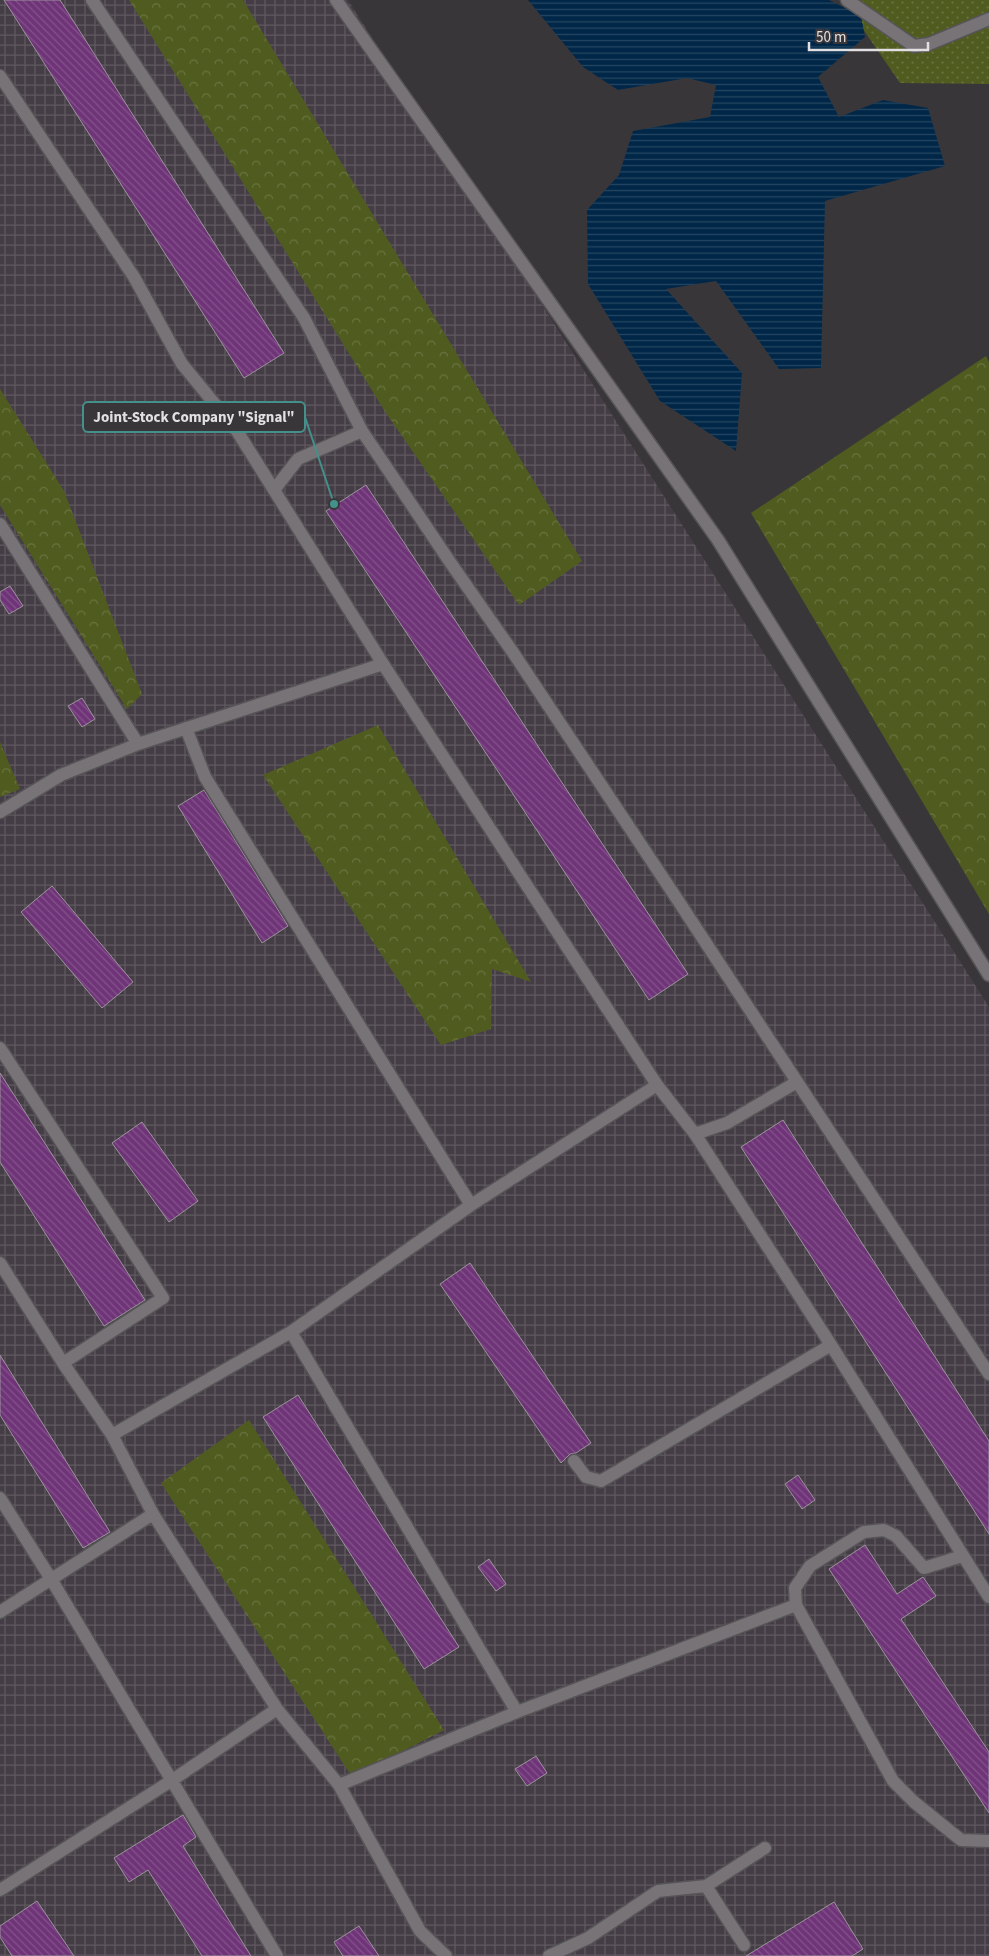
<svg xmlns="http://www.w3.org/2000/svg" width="989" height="1956" font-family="'Source Sans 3',sans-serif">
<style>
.industrial{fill:url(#industrial-grid)}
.forest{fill:url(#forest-crowns)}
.garden{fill:url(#garden-dots)}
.water{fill:url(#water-rules)}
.building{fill:url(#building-back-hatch);stroke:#999599}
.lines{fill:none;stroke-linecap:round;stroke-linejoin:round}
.minor-casing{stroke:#565456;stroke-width:15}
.minor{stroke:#777377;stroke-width:12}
.leader{fill:none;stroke:#44908b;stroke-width:2}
.callout-dot{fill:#44908b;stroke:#393639;stroke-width:2}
.callout{fill:#393639;stroke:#44908b;stroke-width:2}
.callout-label{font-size:15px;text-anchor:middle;font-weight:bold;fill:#e2e0e2}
</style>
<defs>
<pattern id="industrial-grid" width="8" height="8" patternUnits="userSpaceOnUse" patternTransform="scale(1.25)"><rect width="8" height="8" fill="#453d45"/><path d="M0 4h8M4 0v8" fill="none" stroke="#605960"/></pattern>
<pattern id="forest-crowns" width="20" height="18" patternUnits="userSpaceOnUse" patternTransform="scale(1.25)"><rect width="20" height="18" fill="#505c1f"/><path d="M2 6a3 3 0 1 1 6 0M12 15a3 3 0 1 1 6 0" fill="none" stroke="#69733f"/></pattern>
<pattern id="garden-dots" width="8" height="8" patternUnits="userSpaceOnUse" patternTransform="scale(1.25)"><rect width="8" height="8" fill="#505c1f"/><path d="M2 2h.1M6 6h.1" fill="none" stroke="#69733f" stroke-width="1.8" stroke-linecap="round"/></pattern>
<pattern id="water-rules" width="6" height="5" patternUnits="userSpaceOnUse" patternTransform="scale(1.25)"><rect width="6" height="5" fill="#002748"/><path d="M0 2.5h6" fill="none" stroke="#254662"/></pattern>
<pattern id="building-back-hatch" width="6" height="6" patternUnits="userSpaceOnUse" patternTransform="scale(1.25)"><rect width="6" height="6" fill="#6f3478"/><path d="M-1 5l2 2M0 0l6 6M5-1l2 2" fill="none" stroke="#83518b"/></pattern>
</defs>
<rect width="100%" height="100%" fill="#393639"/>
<!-- industrial -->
<path class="industrial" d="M0,0H348L989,1007V1956H0Z"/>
<!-- forest -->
<path class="forest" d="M129,0H243L582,561L519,605L386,413Z
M986,356L989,362V914L751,513Z
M0,389L64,491L142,694L127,709L0,505Z
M378,725L531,982L492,969L491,1029L441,1045L263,775Z
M0,742L20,789L0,797Z
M249,1420L444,1730L352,1777L161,1483Z"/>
<!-- garden -->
<path class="garden" d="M843,0H989V84L900,83Z"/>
<!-- water -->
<path class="water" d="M528,0H829L861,16L865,37L818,77L839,117L883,100L928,108L945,166L825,201L821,368L779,369L716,281L666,289L742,373L736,451L660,401L588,284L587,210L619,175L633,131L710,117L716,85L687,78L618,90L583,67Z"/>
<!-- building -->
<path class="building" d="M4,0H60L284,353L244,378Z
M366,485L688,974L649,1000L326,511Z
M10,586L23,606L9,614L0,600V592Z
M82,698L95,719L82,727L68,706Z
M204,790L288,926L262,943L178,806Z
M52,886L133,982L102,1008L21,912Z
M0,1073L145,1300L104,1326L0,1162Z
M783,1120L989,1441V1534L741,1147Z
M142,1122L198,1201L169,1222L112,1143Z
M470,1263L591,1443L576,1453L570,1454L561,1463L440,1284Z
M0,1355L110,1532L83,1548L0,1415Z
M298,1395L459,1647L424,1669L263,1417Z
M798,1475L815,1500L802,1509L785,1484Z
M865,1545L897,1594L923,1577L936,1596L901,1619L989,1752V1813L829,1569Z
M489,1559L506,1584L496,1591L478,1567Z
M536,1756L547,1773L527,1786L515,1769Z
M183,1815L196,1837L183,1846L251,1956H202L148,1870L129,1882L114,1858Z
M37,1901L74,1956H12L0,1937V1926Z
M834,1902L863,1949L852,1956H746Z
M359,1926L379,1956H343L334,1942Z"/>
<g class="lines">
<defs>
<path id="minor" d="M92,0L304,318L362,431L450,562L512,651L677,899L989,1374
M336,0L718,540L989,975
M847,0L914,46L929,44L989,19
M0,76L134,277L182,364L237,431L383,664L520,875L657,1085L695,1134L831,1345L989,1597
M274,490L298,459L362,431
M0,524L138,744
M186,728L205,777L471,1205
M0,812L61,775L138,744L383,664
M0,1048L163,1298L63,1363
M695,1134L727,1123L797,1082
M0,1263L63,1363L112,1435L153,1514L277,1709L339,1785L420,1931L446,1956
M291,1332L517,1712L796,1605L893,1781L914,1802L961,1840L989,1841
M112,1435L291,1332L471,1205L657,1085
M574,1461L586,1477L601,1481L831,1345
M0,1498L51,1579L277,1956
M796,1605L795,1588L810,1566L864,1532L884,1530L896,1536L924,1568L962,1556
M0,1612L153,1514
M339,1785L517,1712
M706,1886L744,1945
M0,1890L171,1781L277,1709
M549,1956L588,1938L658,1891L706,1886L765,1848"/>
</defs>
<!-- minor casing -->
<use href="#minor" class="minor-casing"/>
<!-- minor -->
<use href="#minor" class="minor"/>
</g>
<!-- callouts -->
<path class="leader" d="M334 504L305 417"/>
<circle class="callout-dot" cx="334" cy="504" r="5"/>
<rect class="callout" x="83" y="402" width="222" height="30" rx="5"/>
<g class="callout-label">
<text x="194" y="422">Joint-Stock Company "Signal"</text>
</g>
<!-- scale -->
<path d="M809 42v8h119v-8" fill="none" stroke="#e2e0e2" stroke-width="2.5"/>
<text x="816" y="42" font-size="15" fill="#e2e0e2" stroke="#393639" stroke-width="4" paint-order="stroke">50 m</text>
</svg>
